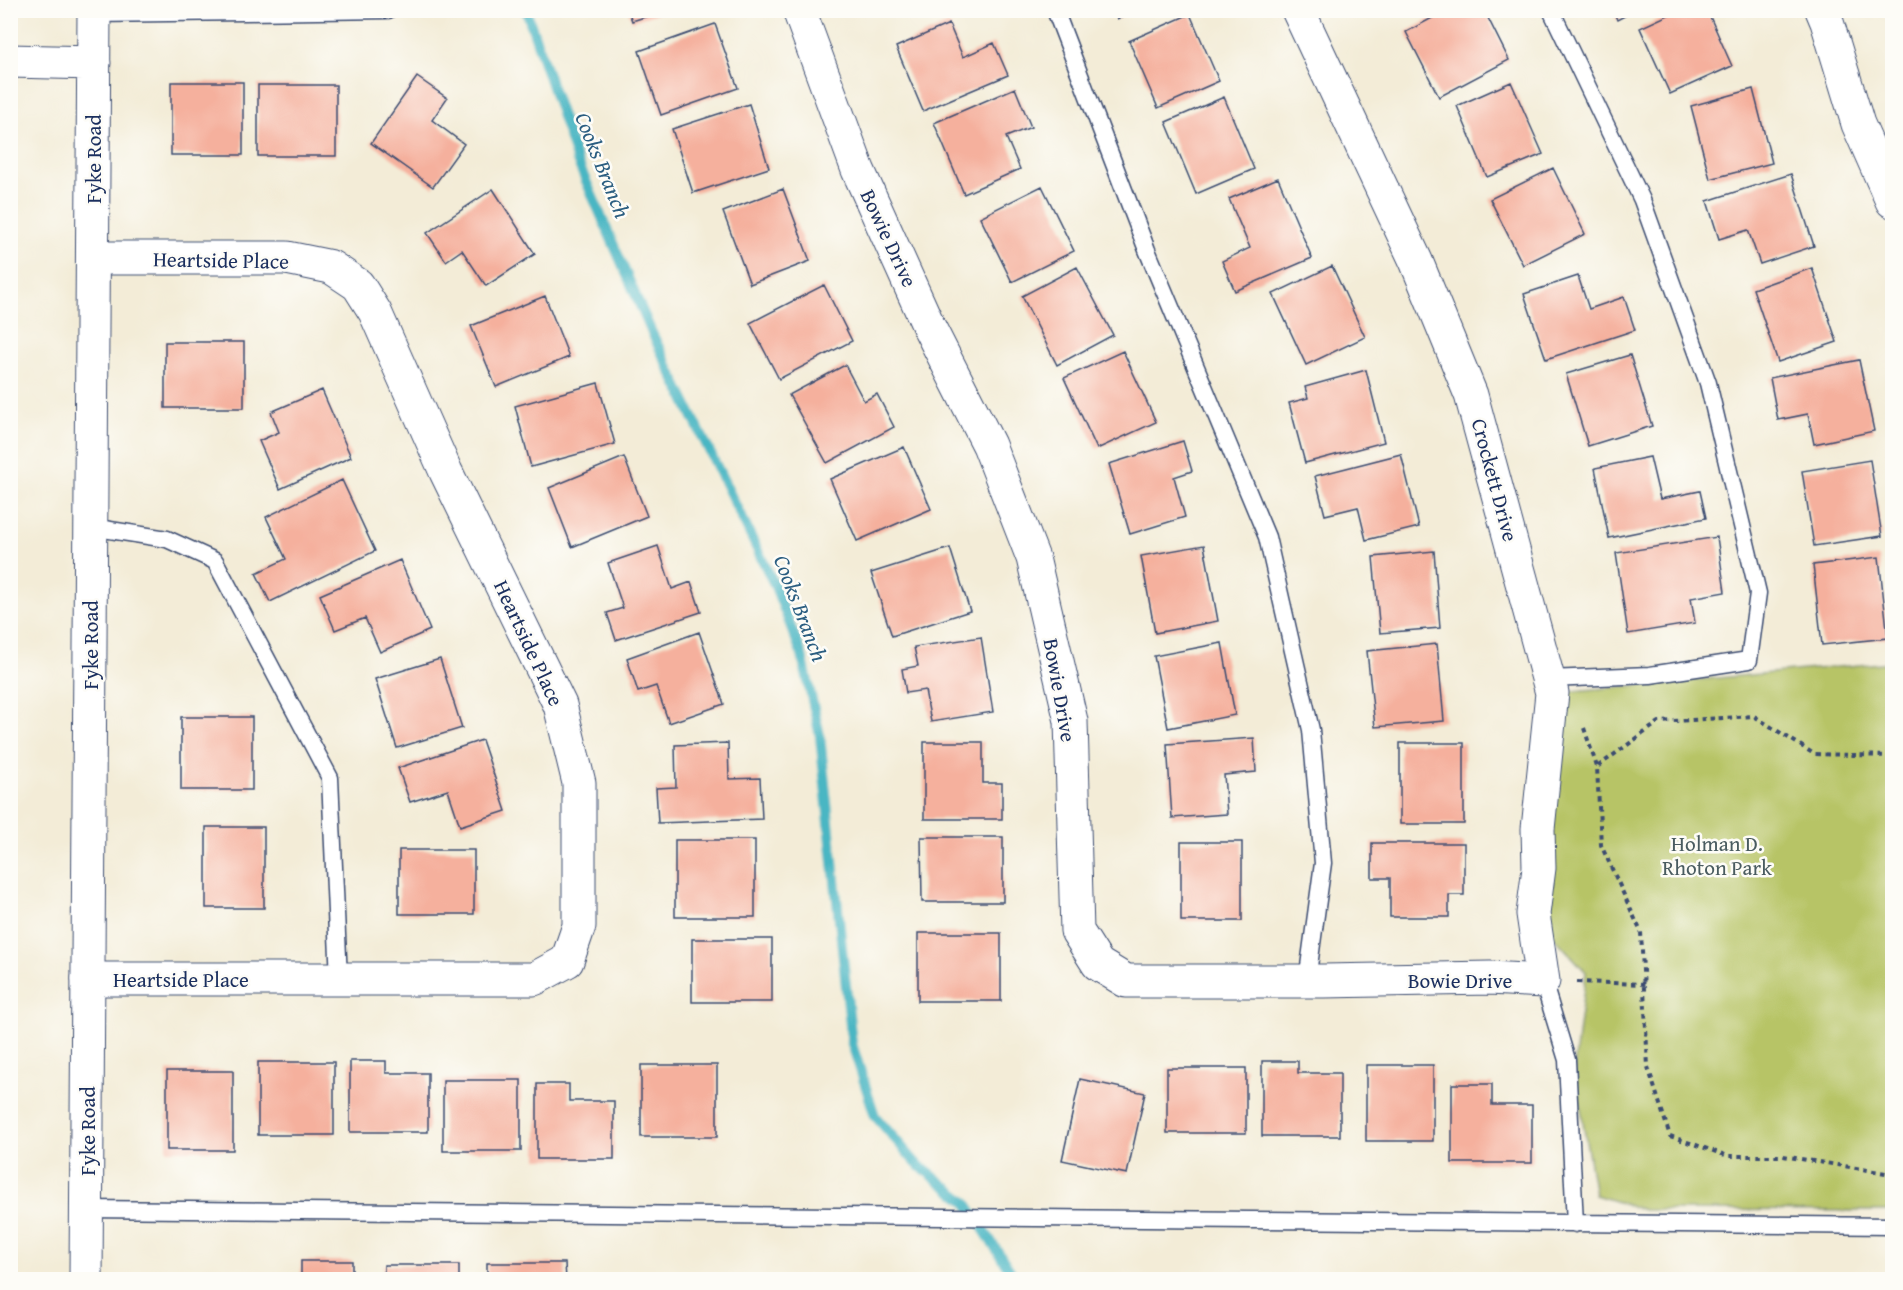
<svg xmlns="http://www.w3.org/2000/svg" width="1903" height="1290" font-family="'Gentium Book Plus',serif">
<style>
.green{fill:#b7c466;stroke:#697a62;stroke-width:1.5}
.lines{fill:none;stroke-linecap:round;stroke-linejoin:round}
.stream{stroke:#48b6c3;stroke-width:10}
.building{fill:#f5b09d}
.service-casing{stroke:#3b4b70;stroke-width:19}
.minor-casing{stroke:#3b4b70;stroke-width:35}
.tertiary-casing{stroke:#3b4b70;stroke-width:35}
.path{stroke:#3b4b70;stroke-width:4;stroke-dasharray:4.5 4.5;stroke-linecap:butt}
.service{stroke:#fff;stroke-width:16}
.minor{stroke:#fff;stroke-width:33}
.tertiary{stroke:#fff;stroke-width:33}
.labels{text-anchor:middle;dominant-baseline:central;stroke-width:5;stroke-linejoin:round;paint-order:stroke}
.street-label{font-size:21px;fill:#1b2f5e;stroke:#fdfcf7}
.park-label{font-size:21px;fill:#4a5c60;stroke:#fdfcf7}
.water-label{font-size:22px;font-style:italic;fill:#2b5e81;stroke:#fdfcf7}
</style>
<rect width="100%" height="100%" fill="#fdfcf7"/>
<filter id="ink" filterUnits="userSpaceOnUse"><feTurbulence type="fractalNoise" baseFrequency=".0167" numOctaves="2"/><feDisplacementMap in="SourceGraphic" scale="12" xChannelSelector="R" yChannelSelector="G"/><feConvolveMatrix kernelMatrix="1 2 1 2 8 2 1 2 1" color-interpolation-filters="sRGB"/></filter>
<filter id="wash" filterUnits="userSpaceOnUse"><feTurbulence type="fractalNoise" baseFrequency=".008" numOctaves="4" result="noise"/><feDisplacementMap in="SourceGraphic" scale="24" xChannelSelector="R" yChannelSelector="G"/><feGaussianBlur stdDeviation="1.35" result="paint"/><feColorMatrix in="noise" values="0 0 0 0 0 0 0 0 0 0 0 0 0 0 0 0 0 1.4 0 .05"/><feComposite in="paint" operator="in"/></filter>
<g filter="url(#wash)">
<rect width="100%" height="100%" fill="#f3ecd7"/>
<!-- green -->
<path class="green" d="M1892,662V1211L1644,1210L1595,1195L1574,1067L1586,972L1533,914L1552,693Z"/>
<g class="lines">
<!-- stream -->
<path class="stream" d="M526,10L576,158L652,333L774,584L802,655L820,736L852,1044L875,1116L916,1163L966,1202L1016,1280"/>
</g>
<g id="blocks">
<!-- building -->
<path class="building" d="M628,10H664V11L632,21Z
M1113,10H1136L1117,19Z
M1447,10H1484L1509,60L1439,97L1406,32Z
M1613,10H1636L1617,20Z
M1679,10H1707L1732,66L1670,94L1640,28Z
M1190,14L1219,81L1158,108L1129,41Z
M715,24L738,88L661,115L639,51Z
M949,24L963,57L994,43L1008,75L923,111L896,47Z
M417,77L447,98L432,120L464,144L433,187L371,143Z
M171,82H243V155H171Z
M1511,82L1543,154L1487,177L1457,106Z
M258,85H336V156H258Z
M1015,88L1031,127L1006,137L1020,169L964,194L934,123Z
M1753,89L1772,163L1710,179L1691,106Z
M1224,97L1254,169L1196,194L1166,122Z
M749,104L769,168L693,193L672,129Z
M1553,168L1585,234L1523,265L1490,199Z
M1791,174L1814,246L1760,264L1748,230L1719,239L1707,201Z
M1278,178L1312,258L1235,291L1222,261L1250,248L1229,199Z
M1042,186L1074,251L1012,282L980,217Z
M493,189L535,254L486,286L462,250L446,261L427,233Z
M783,189L810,261L750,284L723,212Z
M1332,266L1365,337L1306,365L1273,294Z
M1077,267L1113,335L1057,365L1022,296Z
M1812,268L1837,342L1778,362L1753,289Z
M1578,276L1589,309L1624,297L1635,330L1546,359L1524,294Z
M824,285L852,341L779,379L750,323Z
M545,296L569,357L496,387L471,326Z
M165,342H244V408H165Z
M1123,351L1156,422L1097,449L1064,378Z
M1630,355L1652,426L1588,446L1566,374Z
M1859,360L1874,431L1814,444L1808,414L1778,420L1770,378Z
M845,365L864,401L877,394L894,427L827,463L789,395Z
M1366,370L1384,442L1305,463L1289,403L1308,398L1305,387Z
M598,383L615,444L531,467L515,406Z
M322,390L351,457L280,489L259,441L279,432L271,412Z
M1183,441L1192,471L1174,477L1185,517L1130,534L1109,464Z
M904,447L931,509L857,541L830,479Z
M1401,454L1419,527L1366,540L1358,507L1325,515L1315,476Z
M624,457L647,516L572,547L549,488Z
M1650,457L1660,499L1700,491L1706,518L1609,538L1595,468Z
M1870,460L1882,536L1814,546L1802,471Z
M342,480L375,551L270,602L256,573L286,559L266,517Z
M1717,537L1725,592L1691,598L1695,623L1628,634L1616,553Z
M1204,545L1218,621L1155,633L1141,556Z
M658,546L672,589L691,582L701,612L616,640L607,613L623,608L608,563Z
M950,548L970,611L892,636L871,573Z
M1434,551L1440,628L1380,633L1373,557Z
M1879,557L1888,638L1822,645L1813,565Z
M400,560L430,630L380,652L365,618L335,630L320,595Z
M699,632L724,704L669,723L656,686L638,692L627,658Z
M981,637L993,712L931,722L925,690L906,693L902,669L918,666L914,647Z
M1222,643L1235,715L1168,728L1154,656Z
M1437,644L1444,721L1375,727L1367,651Z
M440,659L462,728L397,748L375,679Z
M181,717H252V790H181Z
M1254,738L1256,772L1224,775L1227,814L1172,818L1167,744Z
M482,740L506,811L460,826L448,790L410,802L398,768Z
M924,742H983V783H1002V819H924Z
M728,743L729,779L760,778L762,819L658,823L656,788L676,787L675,745Z
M1400,743H1464V824H1400Z
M206,827H264V908H206Z
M921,837H1003V902H922Z
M675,840H755V917H675Z
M1181,842H1242V921H1181Z
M1372,843H1464V895H1449V917H1390V878H1372Z
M399,850H474V914H399Z
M918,933H1001V1001H918Z
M692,939H772V1002H692Z
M350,1061H386V1073H428V1132H350Z
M1262,1061H1298V1073H1340V1136H1262Z
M258,1062H334V1135H258Z
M641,1065H717V1137H641Z
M1366,1065H1433V1141H1366Z
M1167,1068H1246V1133H1167Z
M167,1071H233V1150H167Z
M1080,1079L1145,1093L1127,1174L1062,1160Z
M443,1080H521V1151H443Z
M537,1084H569V1101H614V1159H537Z
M1452,1084H1492V1105H1532V1163H1452Z
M301,1261H352V1280H301Z
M487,1263H565L566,1280H487Z
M384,1265H459V1280H384Z
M171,1276H242V1280H171Z"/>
</g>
</g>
<g filter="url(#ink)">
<use href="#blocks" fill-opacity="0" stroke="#3b4b70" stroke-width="1.5"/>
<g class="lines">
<defs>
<path id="service" d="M1055,10L1147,250L1267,537L1311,730L1323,863L1307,981
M94,14L388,10
M91,527L167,539L215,561L330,778L339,979
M1548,679L1650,675L1749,660L1758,593L1708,383L1642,200L1551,10
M1543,981L1567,1060L1575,1224
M87,1209L1892,1226"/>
<path id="minor" d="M799,10L858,170L929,327L989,445L1033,558L1071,721L1077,931L1098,964L1126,981H1324L1490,978L1543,981L1533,914L1539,868L1538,829L1552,693L1471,395L1416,261L1298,10
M1822,10L1827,22L1858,124L1892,201
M88,979H534L567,961L579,926V783L560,705L446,472L375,312L358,285L331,267L287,258H93"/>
<path id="tertiary" d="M10,61L94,63
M86,1280L94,10"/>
</defs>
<!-- service casing -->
<use href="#service" class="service-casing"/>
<!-- minor casing -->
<use href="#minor" class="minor-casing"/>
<!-- tertiary casing -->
<use href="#tertiary" class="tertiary-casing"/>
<!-- path -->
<path class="path" d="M1584,728L1597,767
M1892,756L1814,754L1754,716L1659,722L1597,767L1601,845L1641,932L1648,1067L1670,1136L1728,1156H1783L1892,1174
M1577,982L1645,984"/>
<!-- service -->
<use href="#service" class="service"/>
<!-- minor -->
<use href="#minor" class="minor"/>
<!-- tertiary -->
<use href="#tertiary" class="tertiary"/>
</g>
</g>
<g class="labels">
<!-- street labels -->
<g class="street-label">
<text transform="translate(93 159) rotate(-90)">Fyke Road</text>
<text transform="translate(889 238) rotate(65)">Bowie Drive</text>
<text transform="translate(221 260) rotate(1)">Heartside Place</text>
<text transform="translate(1495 480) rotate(75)">Crockett Drive</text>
<text transform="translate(529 643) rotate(65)">Heartside Place</text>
<text transform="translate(90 645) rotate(-90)">Fyke Road</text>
<text transform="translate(1060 690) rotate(80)">Bowie Drive</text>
<text x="181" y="979">Heartside Place</text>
<text x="1460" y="980">Bowie Drive</text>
<text transform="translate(87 1131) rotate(-90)">Fyke Road</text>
</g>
<!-- park labels -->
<g class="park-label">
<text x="1717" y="843">Holman D.<tspan x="1717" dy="24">Rhoton Park</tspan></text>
</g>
<!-- water labels -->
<g class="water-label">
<text transform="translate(603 165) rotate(68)">Cooks Branch</text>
<text transform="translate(801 608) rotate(69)">Cooks Branch</text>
</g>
</g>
<!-- margin -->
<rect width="1903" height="1290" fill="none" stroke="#fdfcf7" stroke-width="36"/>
</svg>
